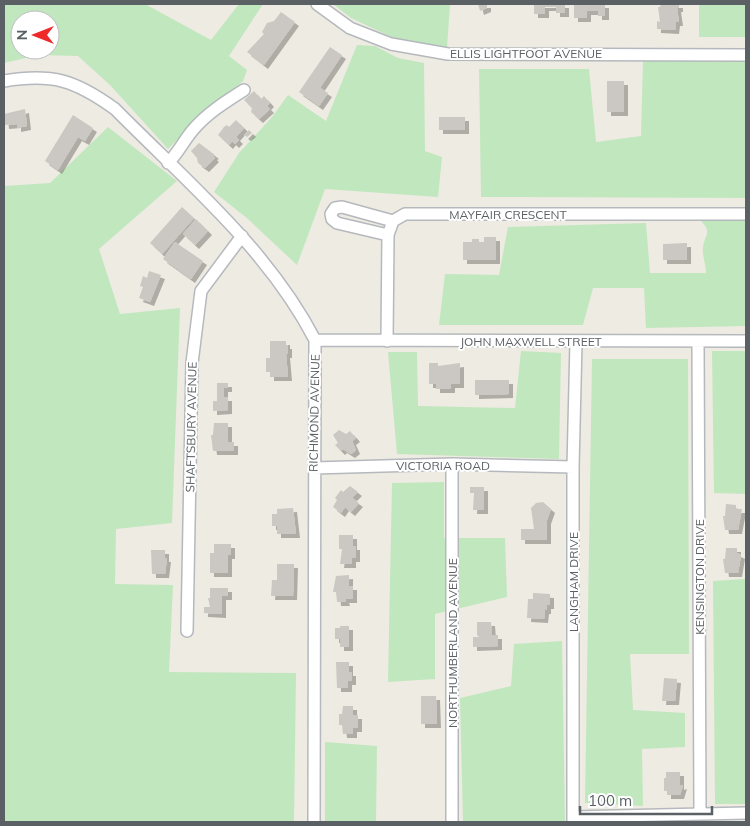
<svg xmlns="http://www.w3.org/2000/svg" width="750" height="826" font-family="Mulish,sans-serif">
<style>
.green{fill:#c1e7be;fill-rule:evenodd}
.building{fill:#cbc7c2;filter:url(#shadow)}
.lines{fill:none;stroke-linecap:round;stroke-linejoin:round}
.minor-casing{stroke:#b5b9bd;stroke-width:14}
.minor{stroke:#fff;stroke-width:11}
.labels{text-anchor:middle;dominant-baseline:central;stroke-width:4;stroke-linejoin:round;paint-order:stroke}
.street-label{font-size:12px;fill:#5b6064;stroke:#fff}
</style>
<defs>
<filter id="shadow"><feDropShadow dx="4" dy="4" stdDeviation="0" flood-color="#0004"/></filter>
</defs>
<rect width="100%" height="100%" fill="#eeebe3"/>
<!-- green -->
<path class="green" d="M4,4H145L211,40L239,4H263L229,56L247,70L243,81L198,119L168,149L110,85L78,56L39,55L4,63ZM20,20H50V50H20Z
M333,4H450L447,48L400,41L351,18Z
M699,4H746V37H699Z
M357,45L375,46L398,58L424,63L425,151L442,157L438,197L325,189L297,265L248,219L214,192L239,153L272,117L288,95L326,121Z
M746,57V198L481,197L479,69H589L596,142L641,136L643,61Z
M108,127L177,181L99,249L120,314L180,308L172,523L116,529L115,584L173,585L169,672L296,673L294,822H4V186L50,183Z
M746,220V326L646,328L644,288H593L583,325H439L445,274L499,275L508,227L646,223L650,273H706C706,265 702,256 703,248C704,235 713,233 701,221Z
M521,351L561,353L559,459L397,454L388,352H417L418,406L515,408Z
M712,351H746V494L714,493Z
M592,359H688L689,654H630L633,710L685,713V747L642,749L643,806L585,803Z
M444,482V538H505L507,597L435,614V679L388,682L392,483Z
M746,579V804H715L713,581Z
M562,641L565,822H463L460,698L511,686L514,644Z
M325,742L377,746L376,822H325Z"/>
<!-- building -->
<path class="building" d="M478,4H487V8L480,11Z
M534,4H565V13H556V7H545V14H534Z
M574,4H605V16H598V11H587V18H574Z
M661,4H679V8H677L679,22H676L675,30L657,29V21L660,22L658,7H660Z
M281,12L295,22L264,65L247,52L264,34L262,32L267,23L274,21Z
M330,47L342,55L320,88L328,93L319,106L299,92Z
M607,81H624V112H607Z
M254,91L261,99L264,96L270,103L267,106L270,109L259,119L251,112L252,108L244,100Z
M25,109L27,126L17,128V124L5,125L4,114Z
M73,115L93,128L85,141L78,137L58,170L45,161Z
M439,117H465V130H439Z
M236,120L244,128L236,137L239,140L235,144L232,141L229,145L218,135L224,127L227,125L229,127Z
M249,130L252,133L247,137L244,135Z
M199,143L215,155L213,156L215,158L205,168L198,163L197,158L191,151Z
M182,207L194,218L162,254L150,243Z
M196,219L208,231L195,245L183,234Z
M484,237H496V260H463V242H472V239H479V242H484Z
M175,242L203,261L191,279L163,259Z
M687,243V260H663V244Z
M149,271L161,275L150,302L139,298L143,287L140,286L143,276L147,278Z
M270,341H286V345H288V354H286L288,377H270V372H266V358H270Z
M429,363H438V366L460,363V384H451V389H436V384H429Z
M475,380H509V394L475,395Z
M217,383H228V388H224V397H228V410L213,411V401H217Z
M214,423H228V442H234V451H213L211,435H213Z
M339,430L346,434L350,431L356,438L352,441L356,450L351,454L343,449L341,451L335,445L338,443L333,435Z
M350,486L358,492L352,498L359,503L351,512L345,507L341,513L333,507L337,500L335,498L341,490L343,492Z
M470,487H484V510H473L474,493H470Z
M543,502L551,509L547,520V540H521V529H534L531,508L536,503Z
M726,504L736,505V509H742L738,530H725L723,516H725Z
M293,508L296,534H277V526H272V514H277V509Z
M339,535H353V546H356V558H352V564H340L342,549H339Z
M214,544H231V555H228V573H210V553H214Z
M726,548H737V553L741,555L738,573H725L723,559H725Z
M151,550H165V558H167L165,574H152Z
M277,564H294L293,596H271L272,580H277Z
M349,575V586H353V599H345L346,602H337L336,592H333L336,576Z
M210,588H228V596H222V614L204,613V607H210L208,598H210Z
M533,593L550,594V605H547V610H545L544,619L527,618L528,599H533Z
M477,622H491L492,635H498V646L473,647V637H479L477,635Z
M340,626H349V647H340V639H335V628H340Z
M336,662H349V672H352V681H348V688H337Z
M664,678L677,679L675,701H662Z
M421,696H436L437,724H421Z
M343,706H353V715H358V728H353V734H343L342,725H339V714H342Z
M666,772H680V786L683,785L680,795H667V791H664V778H666Z"/>
<g class="lines">
<defs>
<path id="minor" d="M317,4L350,28L391,44L448,54L746,55
M4,81C52,73 75,80 115,109C186,181 268,249 315,340L314,822
M168,163C178,153 183,142 192,131C206,114 225,102 244,90
M388,235L337,223L332,219L331,214L335,208L342,207L393,221
M315,340L746,341
M387,341L388,235L393,221L405,214H746
M698,341L700,813
M314,468L452,464L573,467
M187,631L192,363L201,291L242,236
M573,817L746,813
M452,822V464
M573,822V467L576,342"/>
</defs>
<!-- minor casing -->
<use href="#minor" class="minor-casing"/>
<!-- minor -->
<use href="#minor" class="minor"/>
</g>
<g class="labels">
<!-- street labels -->
<g class="street-label">
<text x="526" y="53">ELLIS LIGHTFOOT AVENUE</text>
<text x="508" y="214">MAYFAIR CRESCENT</text>
<text x="531" y="341">JOHN MAXWELL STREET</text>
<text transform="translate(314 413) rotate(-89)">RICHMOND AVENUE</text>
<text transform="translate(191 427) rotate(-89)">SHAFTSBURY AVENUE</text>
<text x="443" y="465">VICTORIA ROAD</text>
<text transform="translate(699 577) rotate(-90)">KENSINGTON DRIVE</text>
<text transform="translate(573 582) rotate(-90)">LANGHAM DRIVE</text>
<text transform="translate(452 643) rotate(-90)">NORTHUMBERLAND AVENUE</text>
</g>
</g>
<!-- border -->
<rect width="750" height="826" fill="none" stroke="#5b6064" stroke-width="10"/>
<!-- north arrow -->
<g transform="translate(35 35) rotate(270)"><circle r="24" fill="#ffffff" stroke="#bdbfc1"/>
<path d="M0-4L9 19L0 12L-9 19Z" fill="#ef2829"/>
<text y="-8" font-size="14" font-weight="bold" text-anchor="middle" fill="#5b6064">N</text>
</g>
<!-- scale -->
<path d="M580 806v8h132v-8" fill="none" stroke="#5b6064" stroke-width="2.5"/>
<text x="588" y="806" font-size="15" fill="#5b6064" stroke="#ffffff" stroke-width="4" paint-order="stroke">100 m</text>
</svg>
